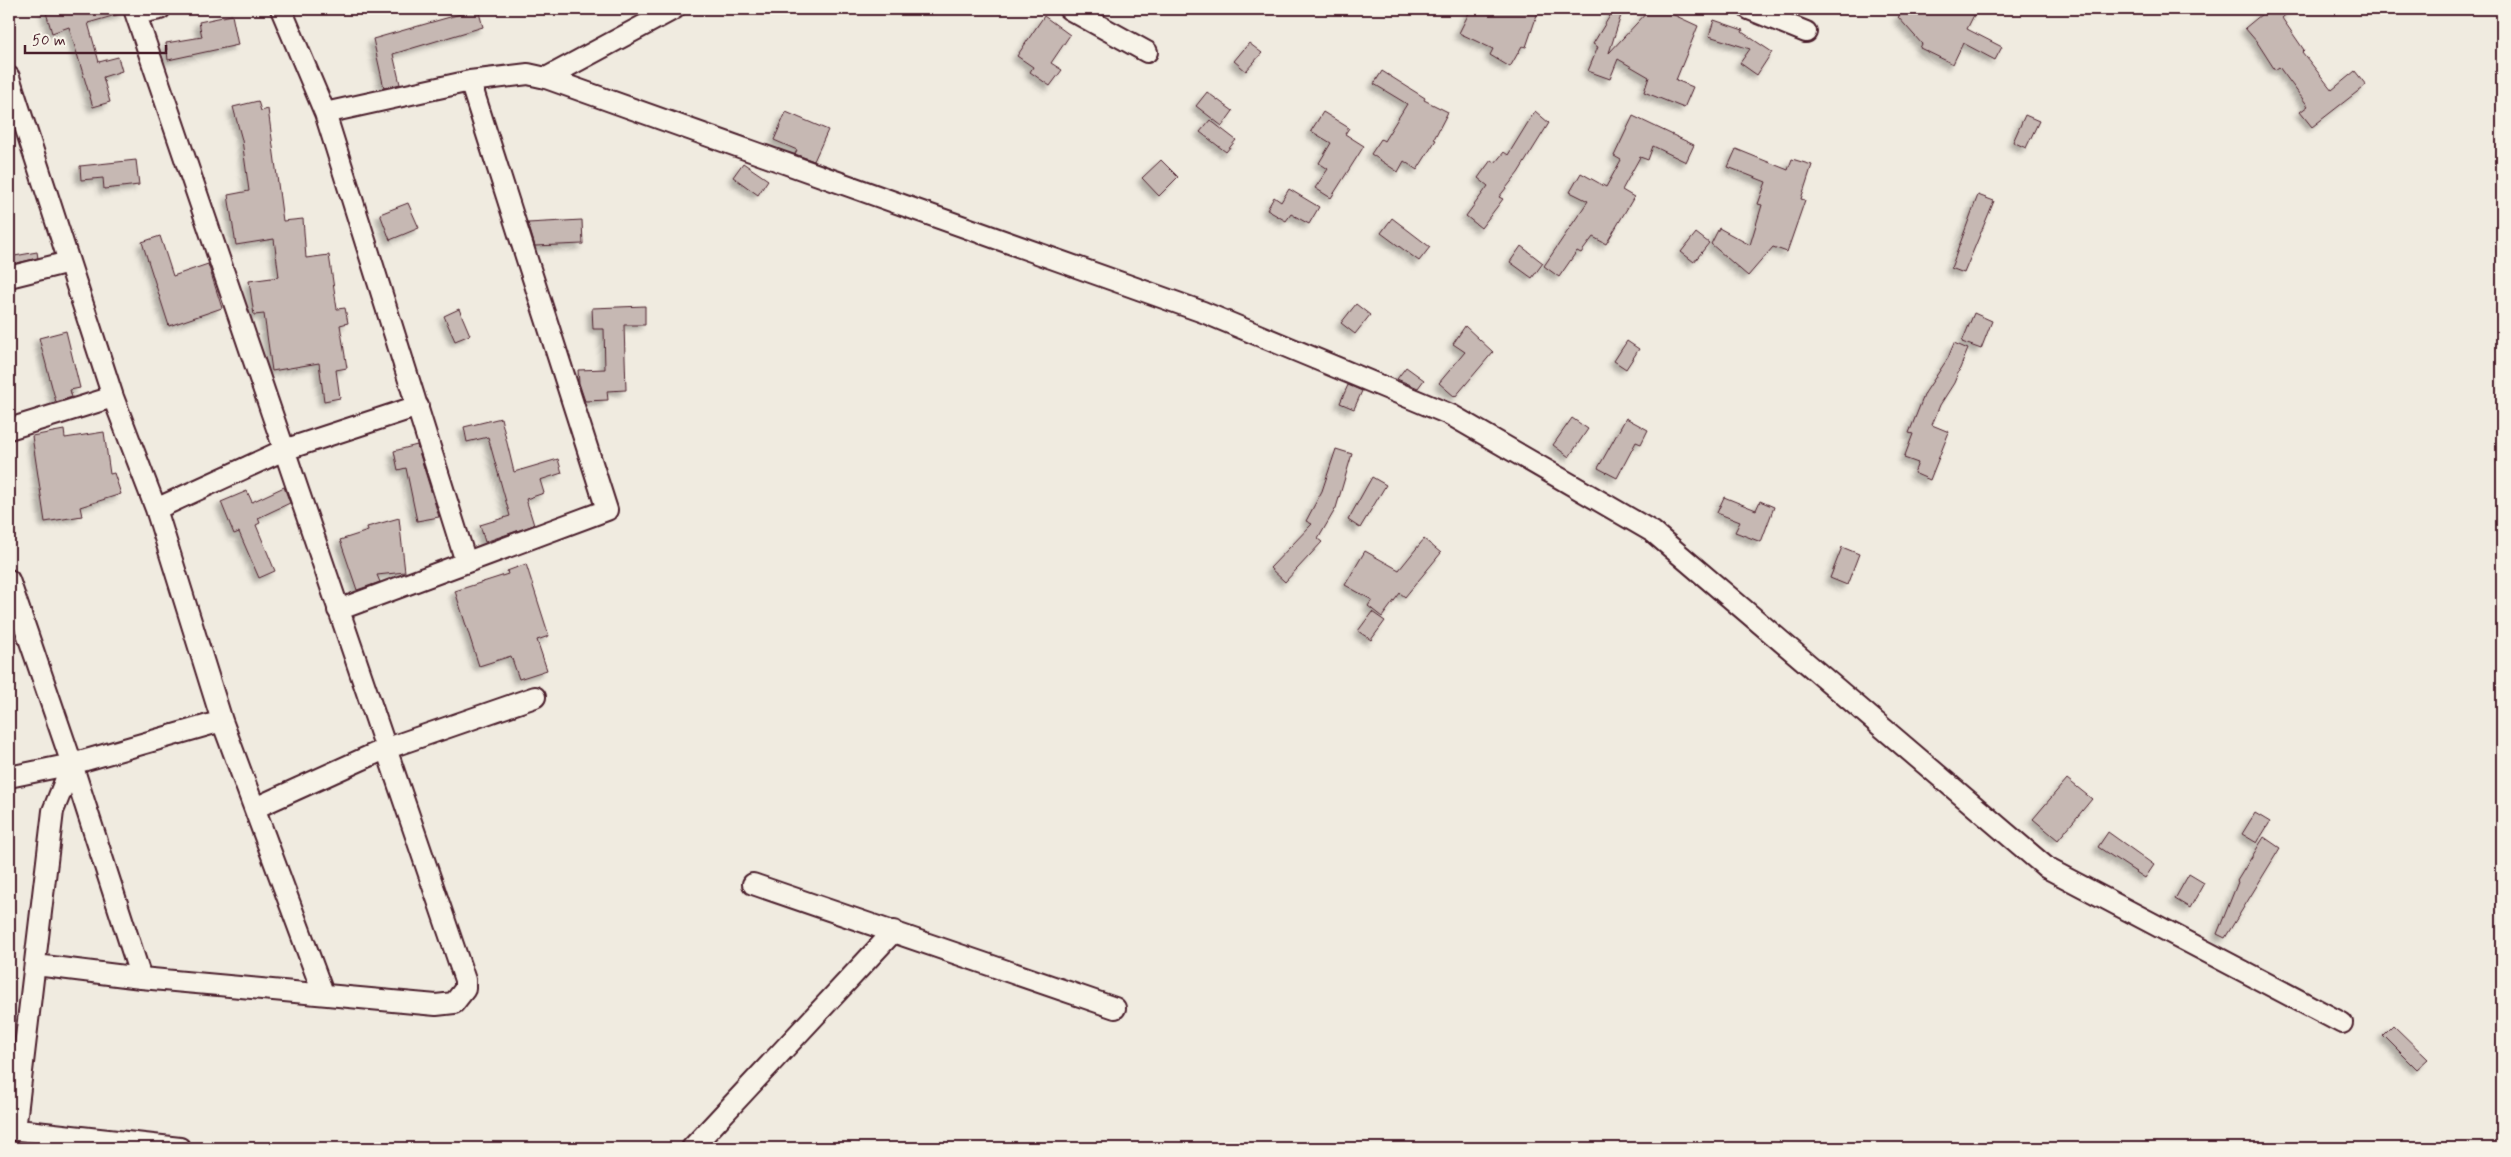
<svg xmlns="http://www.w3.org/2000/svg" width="2511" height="1157" font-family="Mynerve,sans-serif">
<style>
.building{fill:#c6b8b3;stroke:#4a1f2b;filter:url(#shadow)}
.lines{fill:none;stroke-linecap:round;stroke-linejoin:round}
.minor-casing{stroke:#4a1f2b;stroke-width:24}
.minor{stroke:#f7f3e8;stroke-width:20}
</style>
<defs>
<filter id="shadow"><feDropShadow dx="-4.5" dy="4.5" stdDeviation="2.5" flood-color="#0004"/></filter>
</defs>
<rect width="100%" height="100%" fill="#f0ebe0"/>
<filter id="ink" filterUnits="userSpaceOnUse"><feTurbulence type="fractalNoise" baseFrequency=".02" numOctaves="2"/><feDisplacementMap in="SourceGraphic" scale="10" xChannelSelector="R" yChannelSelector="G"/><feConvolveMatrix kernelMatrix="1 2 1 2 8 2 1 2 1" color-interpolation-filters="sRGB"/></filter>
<g filter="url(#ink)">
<!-- building -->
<path class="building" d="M45,9H122L123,13L88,23L99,62L118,57L122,71L103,77L110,102L93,107L69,27L52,33Z
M478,9L483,27L393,54L400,84L384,88L373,39Z
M1471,9H1539L1526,47L1522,46L1510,67L1490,55L1493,49L1459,33Z
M1614,9H1623L1609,53L1650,9H1661L1698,26L1676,80L1693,87L1684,108L1644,92L1649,77L1618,59L1610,79L1588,71L1598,47L1593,44Z
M1907,9H1977L1967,29L2002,47L1995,60L1963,43L1953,64L1920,48L1922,44L1898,17Z
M2268,9H2292L2282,18L2304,50L2302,52L2332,90L2355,71L2366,85L2312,127L2300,112L2308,106L2279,67L2275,70L2257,42L2245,28Z
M232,15L238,45L168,60L166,43L202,37L199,22Z
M1044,16L1070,35L1051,63L1062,70L1050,86L1030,72L1033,67L1017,56Z
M1714,20L1743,30L1742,32L1772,52L1757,75L1740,63L1750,49L1709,36Z
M1249,43L1262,53L1246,71L1234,61Z
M1382,71L1425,98L1424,100L1448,112L1434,139L1436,140L1417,170L1404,161L1398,172L1371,154L1381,139L1384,141L1407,104L1374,84Z
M1207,92L1233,111L1222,126L1196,106Z
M258,101L261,111L268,109L283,221L303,219L306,258L329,255L337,309L345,308L348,323L340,325L347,368L336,370L340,398L324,401L319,363L272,371L264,314L254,315L249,281L279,277L274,239L236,245L228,195L249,191L242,140L233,107Z
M1535,111L1549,123L1518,173L1499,197L1503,199L1481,228L1466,216L1488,186L1478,178L1491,160L1495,163L1504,152L1508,155Z
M786,112L828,130L814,161L795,154L797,150L774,140Z
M1323,112L1349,128L1345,134L1364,146L1331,198L1315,188L1328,169L1319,163L1331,143L1311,131Z
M2025,115L2039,121L2026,148L2013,142Z
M1633,116L1694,145L1686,162L1653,146L1648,160L1640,157L1622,190L1634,197L1606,244L1593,237L1581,253L1577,251L1559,277L1544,266L1588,201L1570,192L1581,173L1606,187L1621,160L1614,156Z
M1210,120L1236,140L1226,152L1200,132Z
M1736,149L1788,170L1792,159L1812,165L1801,199L1805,200L1787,252L1773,247L1748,276L1711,244L1719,228L1750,245L1762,205L1758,204L1766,182L1728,167Z
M136,160L139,185L104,189L103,178L81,180L80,166Z
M1161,160L1178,177L1159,196L1142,178Z
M743,163L768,180L758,195L733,177Z
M1289,189L1319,207L1309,224L1291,214L1286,221L1267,210L1274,197L1281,202Z
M1978,195L1994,201L1964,273L1951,268Z
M408,203L419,228L390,240L380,214Z
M1392,218L1430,247L1419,261L1381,233Z
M582,220L583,244L535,246L528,223Z
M1696,233L1709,243L1694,262L1681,252Z
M160,236L173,276L208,264L222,308L169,326L142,242Z
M1521,246L1543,263L1532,278L1510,262Z
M37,252L38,258L9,265V257Z
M1356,304L1370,315L1355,334L1341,323Z
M645,306V325H624L626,390L607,391L608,400L585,401L579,383L578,370L605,369L604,329H593L592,308Z
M459,309L470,335L455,341L444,316Z
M1974,313L1992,321L1981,349L1962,342Z
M1465,326L1493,352L1455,397L1439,383L1465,352L1453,344Z
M66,331L80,388L70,390L72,397L56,402L39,338Z
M1627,341L1639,349L1626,369L1614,361Z
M1954,343L1968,349L1954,383L1940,405L1932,425L1949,432L1930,480L1914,473L1918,463L1904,458L1913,434L1909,433L1925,393L1948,358Z
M1406,367L1424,380L1418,388L1397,379Z
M1348,385L1362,391L1354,409L1340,403Z
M501,418L514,472L558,459L562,473L540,480L544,493L526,499L534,525L485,542L480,525L510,516L488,437L467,442L464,427Z
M1572,418L1588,429L1569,457L1553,445Z
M1626,418L1648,430L1641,444L1636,442L1617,478L1598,468Z
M64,430L65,438L104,432L110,474L114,473L121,494L80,507L82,516L45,522L32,436Z
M417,445L439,517L417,521L406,468L398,470L394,451Z
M1336,449L1352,454L1336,508L1318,539L1322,542L1285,582L1270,568L1312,524L1306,521L1322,491Z
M1372,477L1386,485L1360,528L1348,520Z
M284,487L290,503L258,518L260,523L256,525L275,571L259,578L239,532L234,534L221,502L247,491L252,502Z
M1724,497L1756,510L1760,501L1774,507L1761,542L1735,532L1740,522L1717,513Z
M399,518L405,572L377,575L380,582L357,590L340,540L368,531L367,527Z
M1424,539L1441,553L1405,597L1400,593L1382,617L1368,606L1372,600L1345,585L1365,551L1399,570Z
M1842,547L1859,554L1847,585L1830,578Z
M526,564L549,636L537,640L547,670L519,679L511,656L479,666L455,591L508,574L507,571Z
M1372,612L1385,621L1371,640L1358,631Z
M2067,779L2092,799L2058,840L2033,819Z
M2255,813L2270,822L2257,843L2242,834Z
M2108,832L2154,865L2145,878L2098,847Z
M2264,837L2280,848L2225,938L2217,934L2238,882L2237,881Z
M2189,874L2204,883L2190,908L2175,899Z
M2393,1025L2428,1059L2417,1069L2383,1035Z"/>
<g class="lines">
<defs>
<path id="minor" d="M281,9L325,113L466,562
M1069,9L1147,52
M1749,9L1806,32
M136,14L160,9
M9,77L113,397L156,509L222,721L323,993
M546,78L674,9
M325,113L470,81L528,74L546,78L1203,312L1451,415L1653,532L2047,868L2342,1023
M9,277L69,262
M9,429L113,397
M156,509L284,450L418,406
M9,580L72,764L141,978
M338,610L607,510L470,81
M9,777L72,764
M255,808L385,749L535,697
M753,884L1115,1008
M36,965L141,978L436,1005L454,1003L465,989V980L134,9
M9,1129L180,1148
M15,1130L53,811L72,764L222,721
M692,1148L894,931"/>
</defs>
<!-- minor casing -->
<use href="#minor" class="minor-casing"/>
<!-- minor -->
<use href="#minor" class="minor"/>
</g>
</g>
<!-- margin -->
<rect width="2511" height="1157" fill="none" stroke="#f7f3e8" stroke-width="30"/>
<rect x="15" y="15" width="2481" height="1127" fill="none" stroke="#4a1f2b" stroke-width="2" filter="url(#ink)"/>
<!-- scale -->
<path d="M25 45v8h141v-8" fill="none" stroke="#4a1f2b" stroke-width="2.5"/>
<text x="32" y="45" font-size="15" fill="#4a1f2b" stroke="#f7f3e8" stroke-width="4" paint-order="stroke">50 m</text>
</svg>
